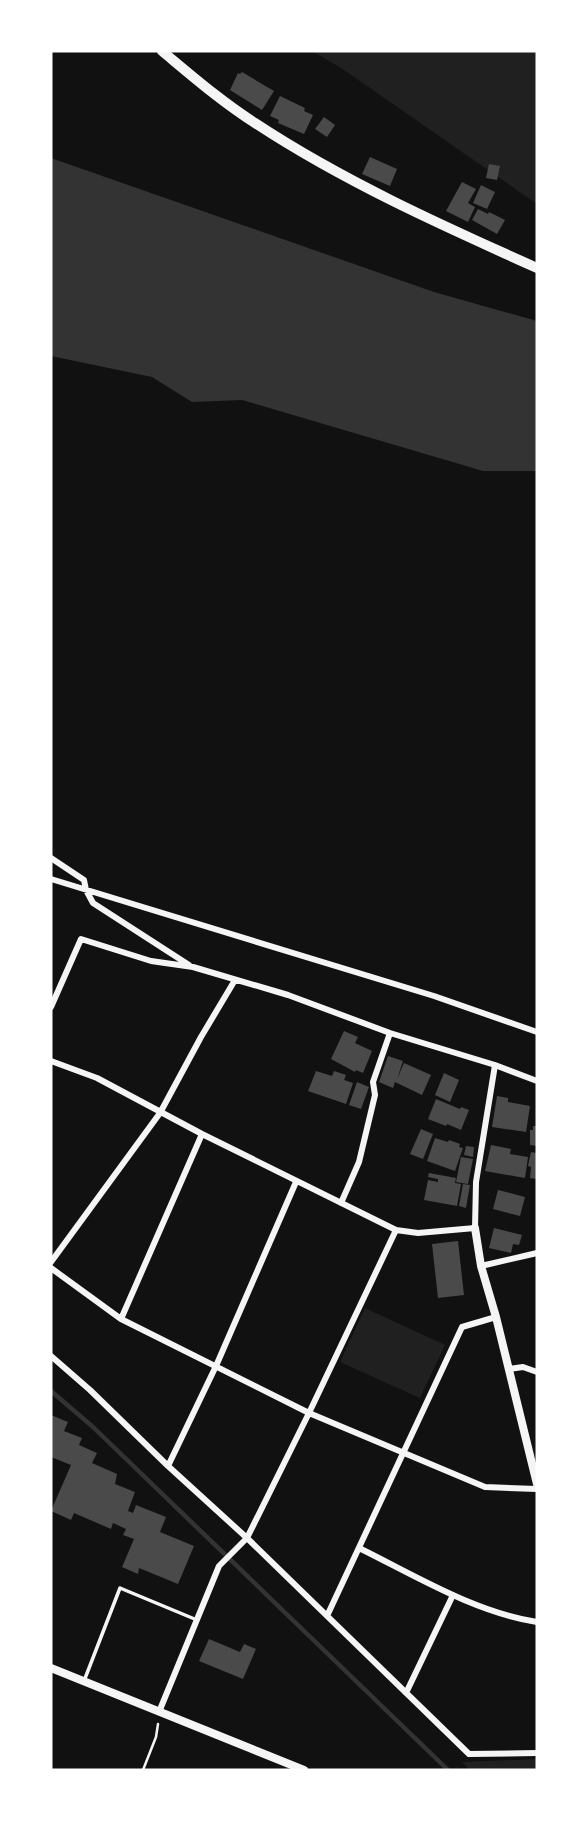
<svg xmlns="http://www.w3.org/2000/svg" width="588" height="1821" font-family="Arial,sans-serif">
<style>
.green{fill:#202020}
.water{fill:#333}
.lines{fill:none;stroke-linecap:round;stroke-linejoin:round}
.stream{stroke:#333;stroke-width:4.5}
.building{fill:#4a4a4a}
.path{stroke:#f5f5f5;stroke-width:2.5}
.service{stroke:#f5f5f5;stroke-width:3.5}
.minor{stroke:#f5f5f5;stroke-width:6}
.tertiary{stroke:#f5f5f5;stroke-width:8}
.primary{stroke:#f5f5f5;stroke-width:10}
</style>
<rect width="100%" height="100%" fill="#111"/>
<!-- green -->
<path class="green" d="M312,51H537V204L341,68Z
M365,1308L445,1345L420,1398L340,1362Z
M537,1759V1770H470L462,1762Z"/>
<!-- water -->
<path class="water" d="M51,158L434,292L537,321V471H483L242,400L192,402L152,377L51,356Z"/>
<g class="lines">
<!-- stream -->
<path class="stream" d="M51,1391L93,1427L448,1770"/>
</g>
<!-- building -->
<path class="building" d="M242,72L274,91L262,110L230,90L238,73L240,74Z
M280,96L305,108L304,111L313,115L304,134L278,123L279,120L270,116Z
M324,117L335,125L327,137L315,129Z
M370,157L397,169L390,186L362,174Z
M489,164L500,166L497,180L486,178Z
M462,182L476,189L468,203L475,207L468,222L446,211Z
M481,185L495,192L487,209L473,203Z
M478,209L488,214L489,212L505,220L497,234L472,220Z
M344,1031L358,1037L355,1043L372,1051L363,1073L356,1070L355,1072L331,1059Z
M388,1056L403,1061L397,1079L404,1063L431,1075L422,1095L395,1082L393,1088L379,1082Z
M316,1071L332,1076L334,1071L346,1075L344,1080L353,1083L346,1104L308,1091Z
M444,1073L459,1080L450,1102L435,1095Z
M357,1082L369,1087L361,1109L349,1105Z
M497,1096L508,1098V1102L530,1106L526,1132L492,1127Z
M436,1099L460,1109L461,1107L469,1110L461,1130L447,1124L446,1126L428,1119Z
M533,1126H537V1146L530,1145V1130H533Z
M421,1129L433,1134L423,1159L410,1154Z
M435,1138L448,1142L449,1140L460,1144L459,1147L463,1148L455,1171L427,1161Z
M491,1145L511,1149L510,1154L528,1157L525,1178L485,1171Z
M466,1146L474,1147L473,1157L464,1155Z
M531,1152L537,1153L536,1179L530,1178L531,1167L528,1166Z
M461,1157L473,1159L468,1184L456,1182Z
M429,1173L456,1178L455,1183L461,1184L457,1206L424,1200L428,1180L438,1182V1179L428,1177Z
M463,1184L470,1185L466,1208L459,1206Z
M498,1190L525,1197L520,1216L493,1209Z
M494,1228L522,1235L519,1245L513,1244L511,1253L489,1248Z
M458,1241L464,1295L438,1298L432,1244Z
M51,1415L68,1422L64,1431L82,1438L79,1445L97,1453L92,1463L117,1474L115,1484L135,1492L128,1511L133,1513L136,1505L166,1517L160,1532L194,1546L178,1584L139,1568L138,1574L122,1567L134,1539L123,1535L126,1529L113,1523L111,1529L74,1513L71,1520L51,1511L71,1465L51,1457Z
M209,1639L240,1652L244,1644L256,1649L243,1679L199,1661Z"/>
<g class="lines">
<!-- path -->
<path class="path" d="M143,1770L156,1737L158,1724"/>
<!-- service -->
<path class="service" d="M84,1681L120,1588L197,1620"/>
<!-- minor -->
<path class="minor" d="M51,858L84,880L86,890L93,903L189,965
M51,879L434,996L537,1032
M51,1007L81,939L151,961L193,967L288,995L390,1033L495,1065L537,1081
M51,1061L97,1078L202,1134L396,1230L418,1233L475,1228L476,1182L495,1065
M341,1203L359,1162L375,1095L373,1082L390,1033
M51,1262L160,1113L201,1037L235,980
M481,1266L537,1253
M51,1268L121,1319L309,1413L485,1487L537,1489
M121,1319L202,1134
M51,1356L90,1390L168,1466L247,1538L469,1754L537,1753
M509,1369L523,1367L537,1372
M168,1466L216,1366L296,1182
M359,1548C416,1576 474,1612 537,1622
M327,1616L462,1327L496,1317
M406,1693L453,1595
M159,1712L219,1566L247,1538L309,1413L396,1230"/>
<!-- tertiary -->
<path class="tertiary" d="M475,1228L481,1266L496,1317L537,1484
M51,1668L304,1770"/>
<!-- primary -->
<path class="primary" d="M162,51C192,76 222,102 255,123C343,181 441,225 537,268"/>
</g>
<!-- border -->
<rect width="588" height="1821" fill="none" stroke="#ffffff" stroke-width="105"/>
</svg>
